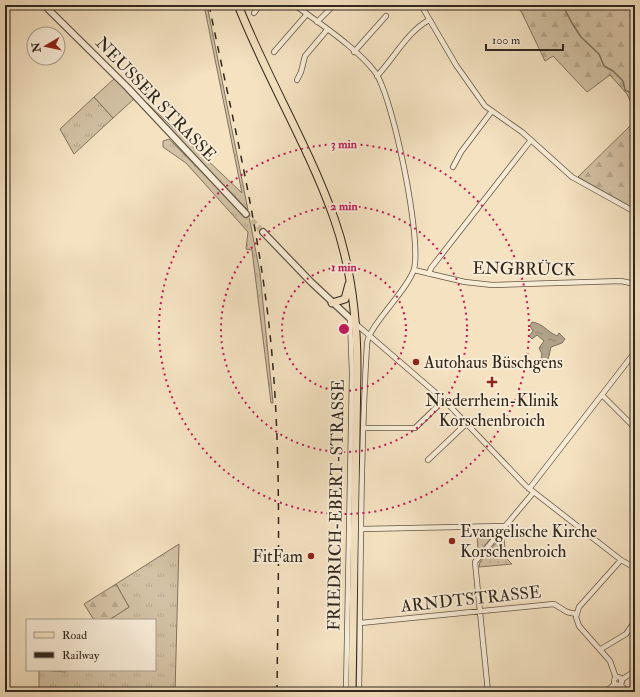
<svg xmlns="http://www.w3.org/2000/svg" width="640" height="697" font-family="'IM FELL Double Pica',serif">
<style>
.grass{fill:url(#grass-tufts);stroke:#827460}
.forest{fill:url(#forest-firs);stroke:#827460}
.park{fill:url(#park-dots);stroke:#827460}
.garden{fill:#d3c2a5;stroke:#827460}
.water{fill:url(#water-ripples);stroke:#7d715d}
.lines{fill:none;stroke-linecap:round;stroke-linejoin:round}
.stream{stroke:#7d715d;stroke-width:1.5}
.tertiary-tunnel{stroke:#cdbda0;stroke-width:5.5;stroke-dasharray:5.5 3;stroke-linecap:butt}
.minor-casing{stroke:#615645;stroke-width:6}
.tertiary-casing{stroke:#615645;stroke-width:8}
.primary-casing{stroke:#30271c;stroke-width:9}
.minor{stroke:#f8ecd7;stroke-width:4.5}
.tertiary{stroke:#f8ecd7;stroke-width:5.5}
.primary{stroke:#f4e2c1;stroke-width:7}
.rail{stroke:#30271c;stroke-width:1.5;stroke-dasharray:7 7;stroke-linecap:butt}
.ring{fill:none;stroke:#c2185b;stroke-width:2;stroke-dasharray:2 4}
.poi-dot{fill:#8f2418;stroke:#f8ecd7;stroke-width:1.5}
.labels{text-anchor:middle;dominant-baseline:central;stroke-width:4;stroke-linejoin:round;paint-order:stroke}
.street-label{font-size:17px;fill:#30271c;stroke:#f8ecd7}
.poi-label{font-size:17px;fill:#30271c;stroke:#f8ecd7;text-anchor:start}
.centre{fill:#c2185b;stroke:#f8ecd7;stroke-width:2}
.ring-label{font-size:12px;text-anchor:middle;font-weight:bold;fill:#c2185b;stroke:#f8ecd7;stroke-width:4;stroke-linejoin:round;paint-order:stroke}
</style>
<defs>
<pattern id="grass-tufts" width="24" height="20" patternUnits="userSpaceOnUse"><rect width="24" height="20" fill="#d3c2a5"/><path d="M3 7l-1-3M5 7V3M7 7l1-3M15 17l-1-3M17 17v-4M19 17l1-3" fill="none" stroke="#b5a78d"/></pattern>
<pattern id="forest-firs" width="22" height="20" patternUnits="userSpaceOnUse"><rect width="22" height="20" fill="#d3c2a5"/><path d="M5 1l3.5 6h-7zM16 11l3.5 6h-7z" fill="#b5a78d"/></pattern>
<pattern id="park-dots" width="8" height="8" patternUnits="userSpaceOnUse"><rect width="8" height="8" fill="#d3c2a5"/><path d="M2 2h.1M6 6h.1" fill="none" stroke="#b5a78d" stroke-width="1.8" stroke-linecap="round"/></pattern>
<pattern id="water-ripples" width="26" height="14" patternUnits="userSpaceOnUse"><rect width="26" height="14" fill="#b1a289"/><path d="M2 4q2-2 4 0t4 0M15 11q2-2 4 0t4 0" fill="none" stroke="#90846f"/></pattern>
</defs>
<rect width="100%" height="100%" fill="#f4e2c1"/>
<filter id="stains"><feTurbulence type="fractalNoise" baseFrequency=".005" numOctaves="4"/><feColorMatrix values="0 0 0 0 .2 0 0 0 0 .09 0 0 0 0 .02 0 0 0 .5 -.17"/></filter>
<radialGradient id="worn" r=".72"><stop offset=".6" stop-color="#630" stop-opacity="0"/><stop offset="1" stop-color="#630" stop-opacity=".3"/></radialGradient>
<!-- grass -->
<path class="grass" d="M204,5H207L248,210L200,161L146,102L242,193Z
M94,97L113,118L74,154L60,129Z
M169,139L247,218L248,211L260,273L273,403H271L252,250L246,249L248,232L186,163L163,147V141Z
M473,530L496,531L478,555H475V552L478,551L477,534L473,533Z
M179,544L175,692H39V670L66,672V670H155V620H109L129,607L116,584Z"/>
<!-- forest -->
<path class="forest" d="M516,5H635V111L627,94L610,75L587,92L553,56L545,61L522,13Z
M635,121V209L578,177Z
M116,584L129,607L109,620H94L84,604Z"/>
<!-- park -->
<path class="park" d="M502,536L504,538L506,558L512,564L479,567L480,562Z"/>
<!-- garden -->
<path class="garden" d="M115,78L134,99L113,118L94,97Z"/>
<!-- water -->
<path class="water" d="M532,322C544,324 546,331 557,336L559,333L565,339L562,343L551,347L548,360L544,361L541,359L542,354L539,348L544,341L537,335L532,339L529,336L533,331L530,326Z"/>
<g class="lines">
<!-- stream -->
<path class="stream" d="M561,5L564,8L572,23L581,37L599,54L604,66L613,71L623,81L625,90L635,95"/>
<!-- tertiary-tunnel -->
<path class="tertiary-tunnel" d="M246,214L263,232"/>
<defs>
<path id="minor" d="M295,5C320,24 357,48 375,72C393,96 422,240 414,269C408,290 368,326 367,344C360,460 361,576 359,692
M421,5L456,65L485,106L522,132L572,177L635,212
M254,13L260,5
M317,22L334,5
M274,52L307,14
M354,52L386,16
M377,76C395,57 407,32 429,20
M297,80L301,72L305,56L327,30
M453,167L461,152L492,111
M414,270L465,282L492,285L621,281L635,284
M429,274L431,268L531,140
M356,324L444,400L526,486L621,560L635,568
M602,395L635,428
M364,428H415L444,400
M428,460L467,423
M529,489L635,352
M362,529L505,526
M360,623L554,604L567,612L576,614
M601,649L626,634L635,621
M614 681a4 4 0 1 1 8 0a4 4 0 1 1-8 0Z
M616,678L610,661L579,626L576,617L579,607L621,560
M621,680L635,671
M620,684L627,692
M346,692L352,373L350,319
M488,692L475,562L533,493
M605,692L615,684"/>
<path id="tertiary" d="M44,5L127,87L246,214
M263,232L311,282L356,324"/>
<path id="primary" d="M238,5C267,78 308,145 334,218C351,266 357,317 357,368L352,692
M332,303L345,299L349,284"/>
</defs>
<!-- minor casing -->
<use href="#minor" class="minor-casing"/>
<!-- tertiary casing -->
<use href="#tertiary" class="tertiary-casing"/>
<!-- primary casing -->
<use href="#primary" class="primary-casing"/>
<!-- minor -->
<use href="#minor" class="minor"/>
<!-- tertiary -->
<use href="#tertiary" class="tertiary"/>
<!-- primary -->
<use href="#primary" class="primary"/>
<!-- rail -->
<path class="rail" d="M209,5C232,117 260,230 271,344C282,459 278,576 277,692"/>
</g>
<!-- distance rings -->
<g class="ring">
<circle cx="344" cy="329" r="62"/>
<circle cx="344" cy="329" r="123"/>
<circle cx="344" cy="329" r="185"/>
</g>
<!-- markers -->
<g class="poi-dot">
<circle cx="416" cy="362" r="4"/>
<path d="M490 376h4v4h4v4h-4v4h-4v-4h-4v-4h4z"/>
<circle cx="452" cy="541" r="4"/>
<circle cx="311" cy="556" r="4"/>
</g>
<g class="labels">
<!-- street labels -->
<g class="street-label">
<text transform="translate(156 99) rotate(46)">NEUSSER STRASSE</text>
<text transform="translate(524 269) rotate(1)">ENGBRÜCK</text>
<text transform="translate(336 505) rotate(-89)">FRIEDRICH-EBERT-STRASSE</text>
<text transform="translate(471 599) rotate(-6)">ARNDTSTRASSE</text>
</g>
<!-- poi labels -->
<g class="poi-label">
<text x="424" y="362">Autohaus Büschgens</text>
<text x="492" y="400" text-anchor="middle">Niederrhein-Klinik<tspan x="492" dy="20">Korschenbroich</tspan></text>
<text x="460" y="531">Evangelische Kirche<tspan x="460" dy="20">Korschenbroich</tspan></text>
<text x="303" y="556" text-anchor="end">FitFam</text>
</g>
</g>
<circle cx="344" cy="329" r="6" class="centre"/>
<g class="ring-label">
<text x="344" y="148">3 min</text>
<text x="344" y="210">2 min</text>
<text x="344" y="271">1 min</text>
</g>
<!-- margin -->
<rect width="640" height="697" fill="none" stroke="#f4e2c1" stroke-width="20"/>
<rect x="6" y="6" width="628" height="685" fill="none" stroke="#30271c" stroke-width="2"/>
<rect x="10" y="10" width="620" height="677" fill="none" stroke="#30271c"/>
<!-- legend -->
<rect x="26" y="619" width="130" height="52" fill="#f8ecd7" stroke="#a89d8c"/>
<rect x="34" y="632" width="20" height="6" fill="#f4e2c1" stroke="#a89d8c"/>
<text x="62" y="639" font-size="12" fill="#30271c">Road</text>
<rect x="34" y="652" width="20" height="6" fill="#30271c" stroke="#a89d8c"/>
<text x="62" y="659" font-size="12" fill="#30271c">Railway</text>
<!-- north arrow -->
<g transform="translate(46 46) rotate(261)"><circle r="19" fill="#f8ecd7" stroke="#a89d8c"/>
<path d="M0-3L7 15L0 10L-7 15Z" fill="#8f2418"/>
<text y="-6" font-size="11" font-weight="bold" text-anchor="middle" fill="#30271c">N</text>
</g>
<!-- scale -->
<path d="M486 44v6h77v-6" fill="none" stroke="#30271c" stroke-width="2"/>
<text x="492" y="44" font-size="12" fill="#30271c" stroke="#f8ecd7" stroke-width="3" paint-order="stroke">100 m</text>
<rect width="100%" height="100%" filter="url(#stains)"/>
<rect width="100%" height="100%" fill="url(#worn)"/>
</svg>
